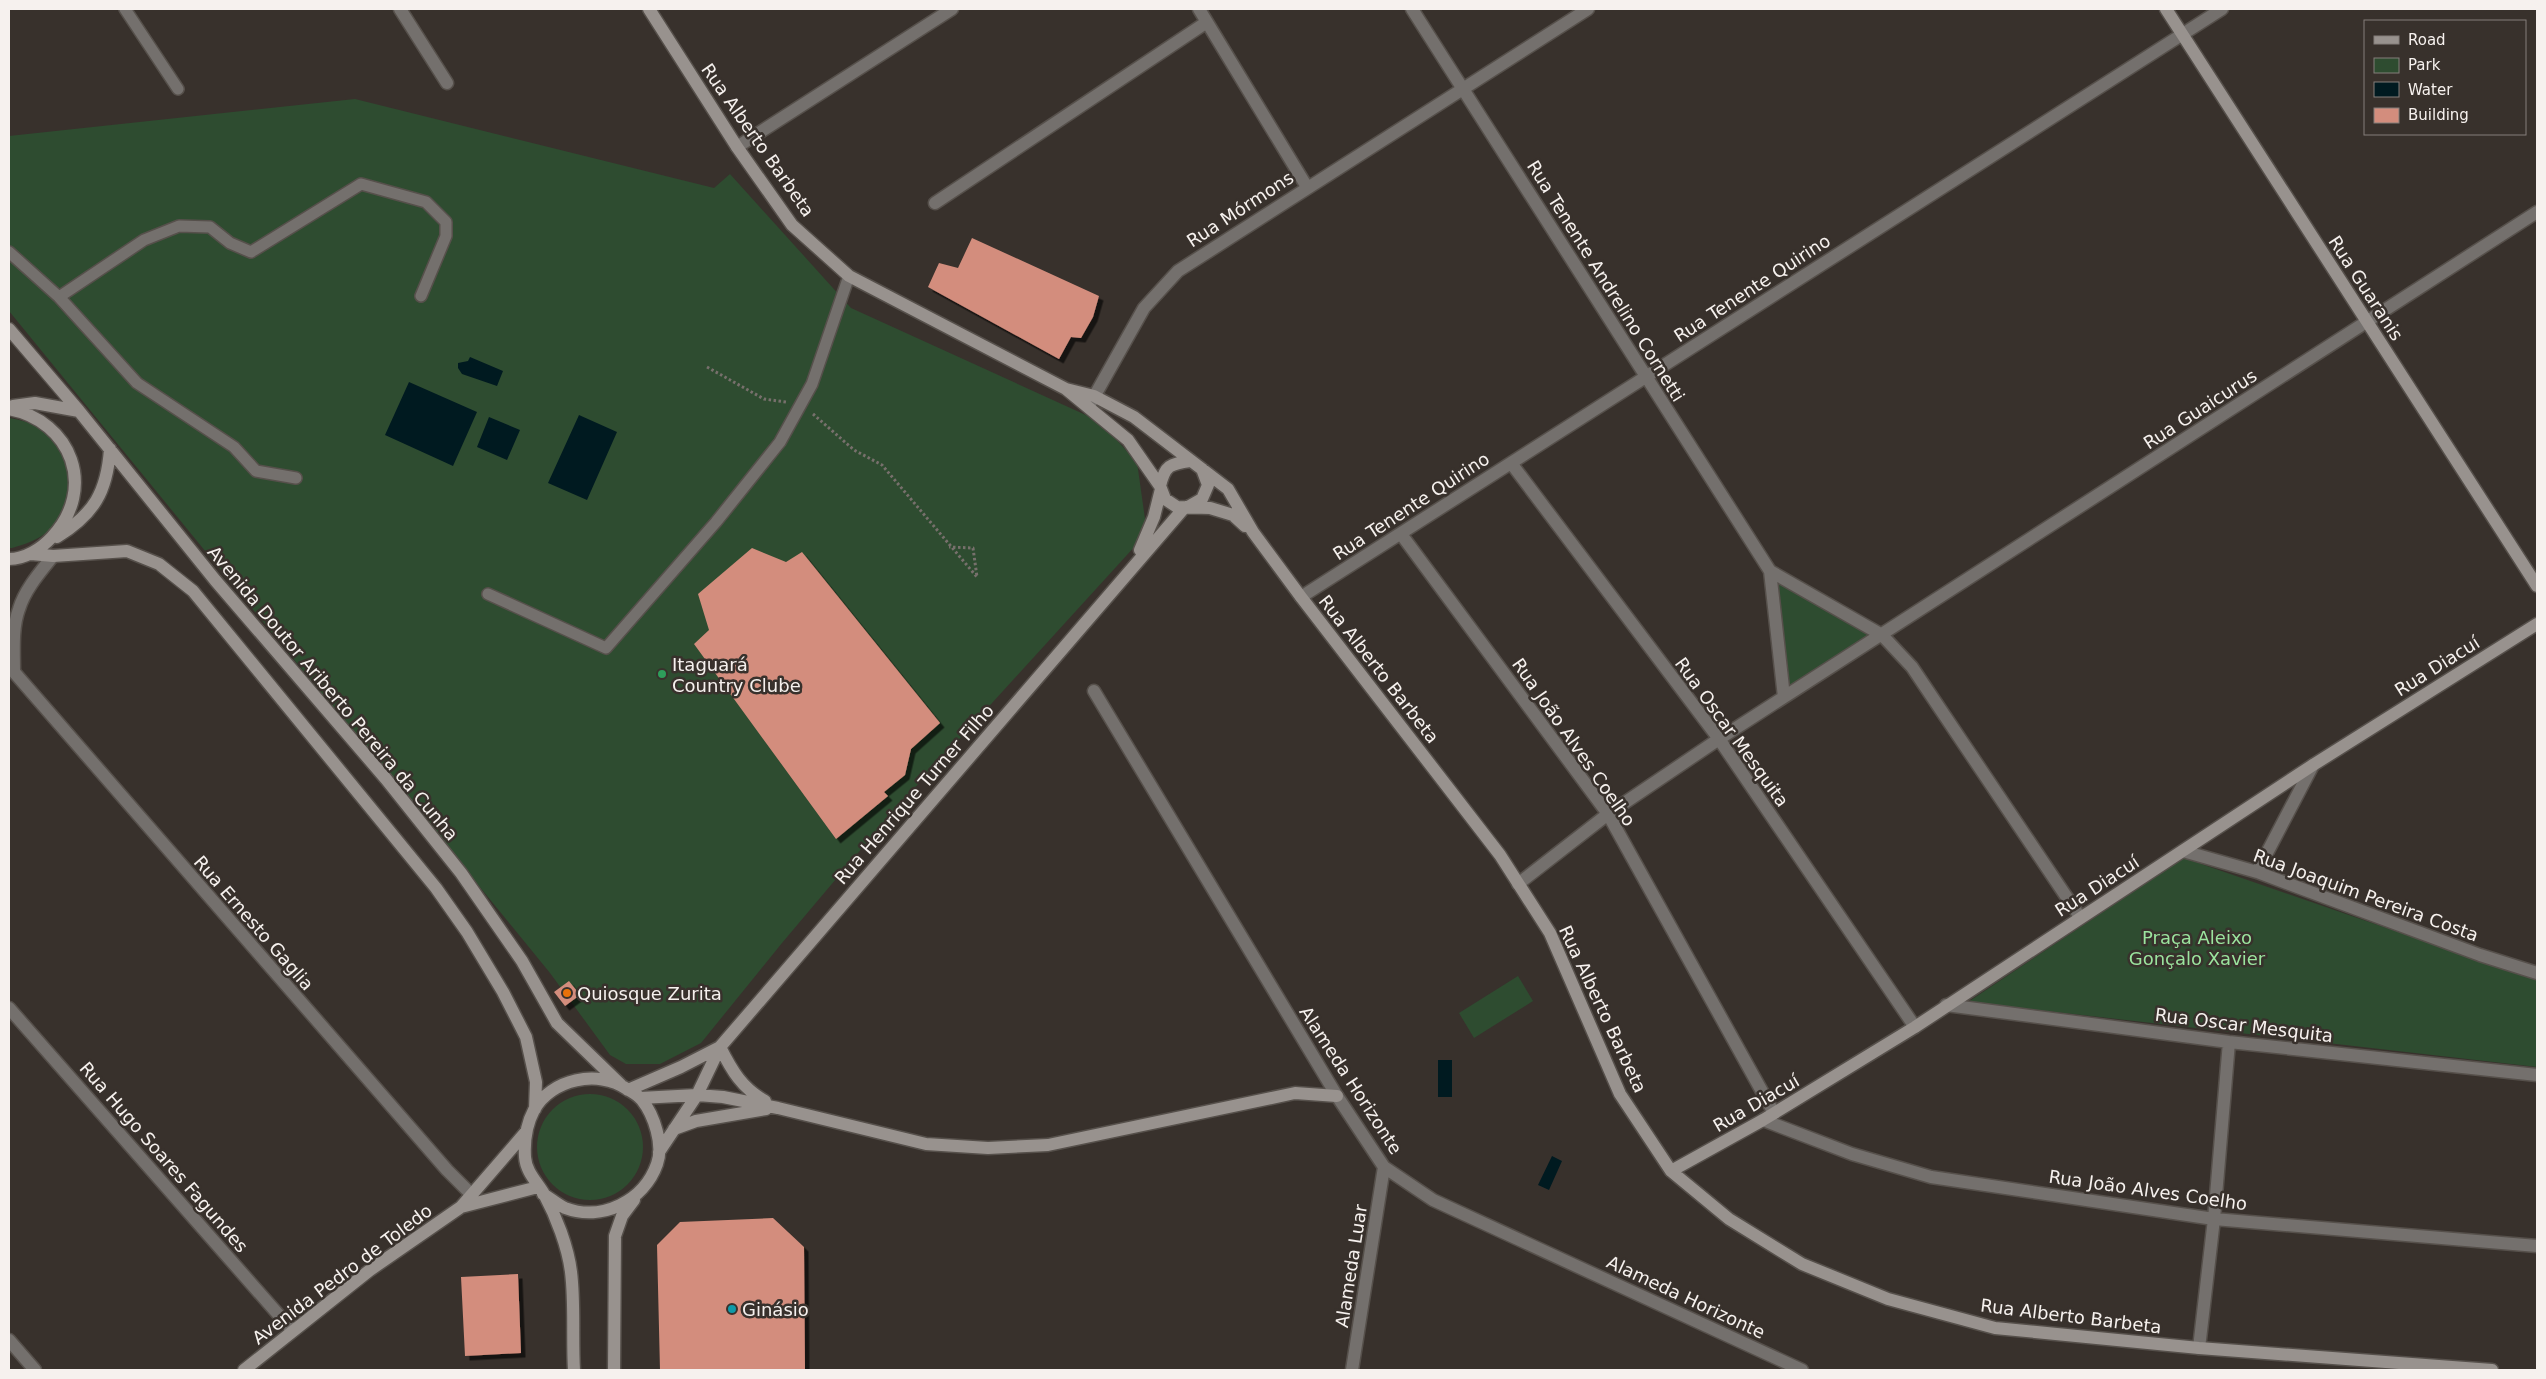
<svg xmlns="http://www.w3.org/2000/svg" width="2546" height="1379" font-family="'DejaVu Sans',sans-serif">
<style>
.green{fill:#2e4c30}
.water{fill:#001a20}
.building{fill:#d38d7d;filter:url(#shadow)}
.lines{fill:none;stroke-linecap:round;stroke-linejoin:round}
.lane-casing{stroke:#56504b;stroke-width:14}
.street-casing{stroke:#56504b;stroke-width:15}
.secondary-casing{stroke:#56504b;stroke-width:15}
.path{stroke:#77706c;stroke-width:3;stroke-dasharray:2.5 2.5;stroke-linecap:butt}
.lane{stroke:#74706d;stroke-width:11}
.street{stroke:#74706d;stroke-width:12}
.secondary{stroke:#98928e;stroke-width:12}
.leisure-dot{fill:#2e9e5b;stroke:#38312c;stroke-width:2}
.food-dot{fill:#e8710a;stroke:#38312c;stroke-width:2}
.culture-dot{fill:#0f9aa8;stroke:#38312c;stroke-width:2}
.labels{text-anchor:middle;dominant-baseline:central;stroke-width:5;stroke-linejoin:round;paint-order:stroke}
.street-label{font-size:18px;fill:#f6f1ee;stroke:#38312c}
.poi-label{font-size:18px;fill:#f6f1ee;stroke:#38312c;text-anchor:start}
.park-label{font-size:18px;fill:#9be49e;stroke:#38312c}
</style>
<defs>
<filter id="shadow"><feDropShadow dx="4.5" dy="4.5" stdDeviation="0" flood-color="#0009"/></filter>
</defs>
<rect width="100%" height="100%" fill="#38312c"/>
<!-- green -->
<path class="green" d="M355,99L714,188L730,174L851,308L1099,421L1137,462L1147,533L890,815L782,943L701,1043L660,1064H626L610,1055L550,973L9,311V136Z
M9,418C22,420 33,423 44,431C76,454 76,504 49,530C39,540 25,544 12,548H9Z
M1774,577L1876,635L1784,694Z
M2184,858L2537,980V1067L1968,1002Z
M1518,976L1533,1001L1474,1038L1459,1013Z
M537 1147a53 53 0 1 1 106 0a53 53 0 1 1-106 0Z"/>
<!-- water -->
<path class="water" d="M470,357L503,371L497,386L462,374L458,368V363L468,361Z
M409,382L477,412L453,466L385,435Z
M579,415L617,432L587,500L548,483Z
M489,417L520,430L507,460L477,447Z
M1438,1060H1452V1097H1438Z
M1552,1156L1562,1161L1549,1190L1538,1185Z"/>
<!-- building -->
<path class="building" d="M972,238L1099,296L1093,317L1081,338L1071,337L1059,359L928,287L939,263L958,268Z
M752,548L786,562L802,552L940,723L911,749L905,775L884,792L888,796L836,839L694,644L709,630L698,594Z
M569,981L580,995L565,1006L554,992Z
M773,1218L804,1247L805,1370H660L657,1245L680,1222Z
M518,1274L521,1353L465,1356L461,1277Z"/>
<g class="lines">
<defs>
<path id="lane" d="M125,9L178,89
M9,252L59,297L137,383L234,447L256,471L296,478
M59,297L144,240L179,226L210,227L230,243L251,252L361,184L426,202L446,222V236L421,296
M488,594L606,648L716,522L780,442L812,384L849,276"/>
<path id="street" d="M400,9L447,83
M1199,9L1307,187
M1412,9L1770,571L1784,697
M737,147L952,9
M935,203L1207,22
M1090,404L1144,308L1178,271L1588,9
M1511,463L1719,739L1915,1027
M1401,534L1608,814L1774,1113
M1770,571L1882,635L1912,667L2080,917
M1301,597L2222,9
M9,669L14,672L447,1170L471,1194
M14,672C14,651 12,628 19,609C25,589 41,571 53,556
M1094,691L1337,1096L1384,1167L1433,1200L1802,1370
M2183,851L2257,872L2480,955L2537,973
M2257,872L2313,765
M1518,884L1608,814L1719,739L2537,212
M1946,1005L2229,1042L2537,1075
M9,1008L292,1330
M1763,1120L1852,1154L1931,1177L2214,1219L2537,1246
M9,1340L35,1370
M2199,1348L2214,1219L2229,1042
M1352,1370L1384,1167"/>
<path id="secondary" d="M649,9L737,147L792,225L849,276L1066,389L1128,440L1160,486L1165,499L1177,507L1210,508L1233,515L1245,526
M2166,9L2537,586
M9,329L79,411L215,580L386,779L461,873L522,961L557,1023L621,1085
M1066,389L1094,396L1134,417L1228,489L1253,532L1301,597L1500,855L1550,933L1620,1094L1671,1171L1729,1219L1802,1264L1888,1299L1995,1328L2199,1348L2492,1370
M13,406L35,403L79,411
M9,409C72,421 97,489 52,537C41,549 25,559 9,559
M1160,486C1165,465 1170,464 1190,461
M1188,507L1202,499L1208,485L1202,469
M57,537C94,514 107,492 110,449
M1140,550L1154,517L1161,489
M31,554L53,556L127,551L159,564L193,591L436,888L467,932L503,992L526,1037L536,1082L535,1109
M720,1047C732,1071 742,1088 765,1101
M628,1090L681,1067L720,1047
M640,1098L697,1095L723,1097L778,1108L926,1144L988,1148L1048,1145L1295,1093L1337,1096
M674,1129L696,1121L766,1109
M659,1152L697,1095L720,1047L1184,508
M1671,1171L1763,1120L1915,1027L2313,765L2537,624
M543,1194C550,1198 558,1205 565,1208C602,1222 644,1201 657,1164C664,1145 654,1115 642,1100C638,1095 632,1092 627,1089C598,1069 551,1079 534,1110C526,1125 524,1140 525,1157C526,1172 537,1182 544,1194C556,1216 568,1247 571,1272C575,1304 572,1338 574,1370
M461,1207L538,1187
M244,1370L370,1270L461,1207L525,1133
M614,1370L615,1236L622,1216L634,1200"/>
</defs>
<!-- lane casing -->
<use href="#lane" class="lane-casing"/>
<!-- street casing -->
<use href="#street" class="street-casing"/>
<!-- secondary casing -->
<use href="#secondary" class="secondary-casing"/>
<!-- path -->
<path class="path" d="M707,367L764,399L786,402
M813,414L854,450L882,465L977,577L973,548L949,547"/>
<!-- lane -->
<use href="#lane" class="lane"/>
<!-- street -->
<use href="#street" class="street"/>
<!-- secondary -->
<use href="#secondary" class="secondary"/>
</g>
<!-- markers -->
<circle class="leisure-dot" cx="662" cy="674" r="5"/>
<circle class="food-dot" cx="567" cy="993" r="5"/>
<circle class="culture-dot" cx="732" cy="1309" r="5"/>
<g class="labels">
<!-- street labels -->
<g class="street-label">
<text transform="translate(758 140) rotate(55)">Rua Alberto Barbeta</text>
<text transform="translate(1240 209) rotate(-33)">Rua Mórmons</text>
<text transform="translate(1606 281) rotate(58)">Rua Tenente Andrelino Cornetti</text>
<text transform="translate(1752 288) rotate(-33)">Rua Tenente Quirino</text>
<text transform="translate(2366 288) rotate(57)">Rua Guaranis</text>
<text transform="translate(2200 409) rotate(-33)">Rua Guaicurus</text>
<text transform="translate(1411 506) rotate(-33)">Rua Tenente Quirino</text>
<text transform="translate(2437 666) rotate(-32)">Rua Diacuí</text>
<text transform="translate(1379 669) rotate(52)">Rua Alberto Barbeta</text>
<text transform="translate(333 693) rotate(50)">Avenida Doutor Ariberto Pereira da Cunha</text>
<text transform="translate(1732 732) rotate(54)">Rua Oscar Mesquita</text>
<text transform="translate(1574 742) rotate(55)">Rua João Alves Coelho</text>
<text transform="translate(914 794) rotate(-49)">Rua Henrique Turner Filho</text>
<text transform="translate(2097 886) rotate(-33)">Rua Diacuí</text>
<text transform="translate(2366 895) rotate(20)">Rua Joaquim Pereira Costa</text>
<text transform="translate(254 923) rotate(49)">Rua Ernesto Gaglia</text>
<text transform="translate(1603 1009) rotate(65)">Rua Alberto Barbeta</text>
<text transform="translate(2244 1025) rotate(7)">Rua Oscar Mesquita</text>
<text transform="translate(1351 1080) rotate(57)">Alameda Horizonte</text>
<text transform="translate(1756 1103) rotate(-30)">Rua Diacuí</text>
<text transform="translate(164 1157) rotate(49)">Rua Hugo Soares Fagundes</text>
<text transform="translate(2148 1190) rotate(8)">Rua João Alves Coelho</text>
<text transform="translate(1351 1266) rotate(-81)">Alameda Luar</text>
<text transform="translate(342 1274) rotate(-37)">Avenida Pedro de Toledo</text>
<text transform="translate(1686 1297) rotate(25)">Alameda Horizonte</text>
<text transform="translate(2071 1316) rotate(7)">Rua Alberto Barbeta</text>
</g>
<!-- poi labels -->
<g class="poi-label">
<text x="672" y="664">Itaguará<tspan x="672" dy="21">Country Clube</tspan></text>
<text x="577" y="993">Quiosque Zurita</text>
<text x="742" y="1309">Ginásio</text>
</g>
<!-- park labels -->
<g class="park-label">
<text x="2197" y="937">Praça Aleixo<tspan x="2197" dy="21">Gonçalo Xavier</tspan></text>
</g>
</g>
<!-- border -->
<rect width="2546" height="1379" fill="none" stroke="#f6f1ee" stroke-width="20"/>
<!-- legend -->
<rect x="2364" y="20" width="162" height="115" fill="#38312c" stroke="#847e7a"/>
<rect x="2374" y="36" width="25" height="8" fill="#98928e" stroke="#847e7a"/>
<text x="2408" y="45" font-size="15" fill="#f6f1ee">Road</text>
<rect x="2374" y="58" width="25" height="15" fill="#2e4c30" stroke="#847e7a"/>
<text x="2408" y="70" font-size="15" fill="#f6f1ee">Park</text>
<rect x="2374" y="82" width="25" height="15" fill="#001a20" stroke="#847e7a"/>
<text x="2408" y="95" font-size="15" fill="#f6f1ee">Water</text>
<rect x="2374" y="108" width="25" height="15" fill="#d38d7d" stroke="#847e7a"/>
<text x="2408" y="120" font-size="15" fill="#f6f1ee">Building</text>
</svg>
